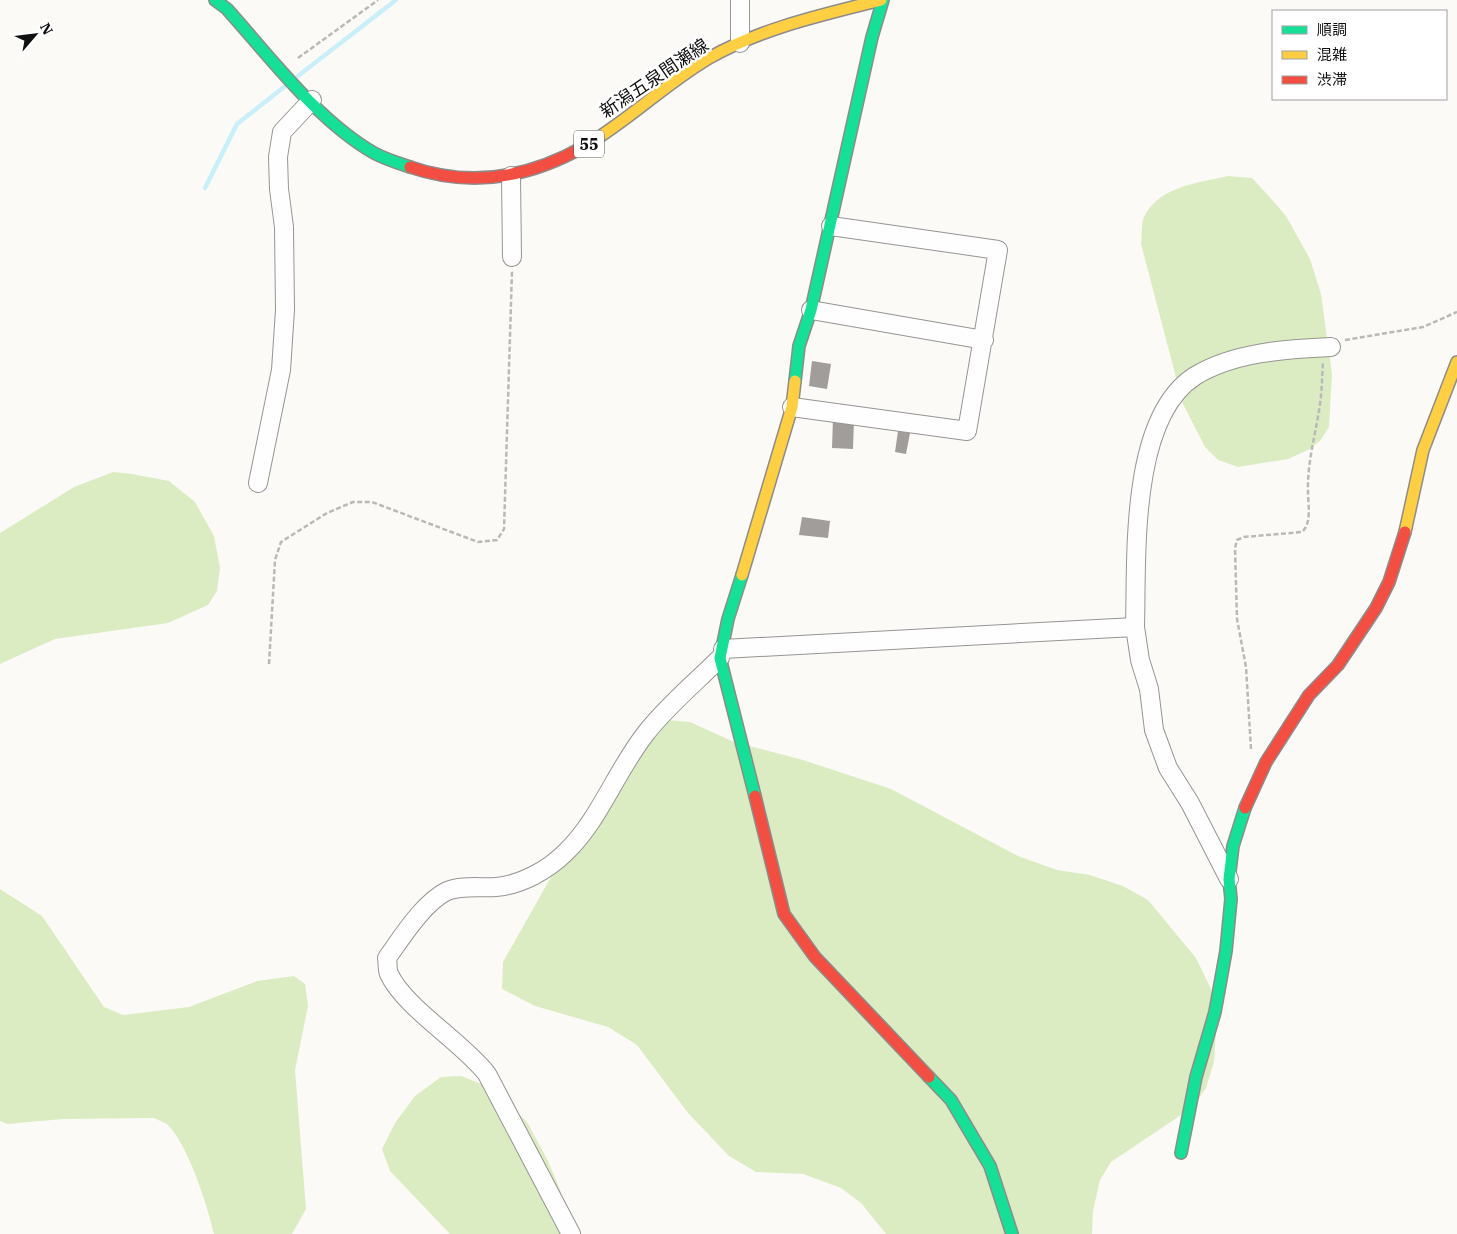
<svg xmlns="http://www.w3.org/2000/svg" width="1457" height="1234" font-family="'IBM Plex Serif','Noto Sans JP',serif">
<style>
.forest{fill:#dcecc2}
.lines{fill:none;stroke-linecap:round;stroke-linejoin:round}
.stream{stroke:#c9effa;stroke-width:4.5}
.building{fill:#a09d9b}
.street-casing{stroke:#969594;stroke-width:20}
.fast-casing{stroke:#8d8c8b;stroke-width:14}
.slow-casing{stroke:#8d8c8b;stroke-width:14}
.jam-casing{stroke:#8d8c8b;stroke-width:14}
.path{stroke:#b9b9b8;stroke-width:2.5;stroke-dasharray:5 2.5;stroke-linecap:butt}
.street{stroke:#fffefe;stroke-width:18}
.fast{stroke:#16e098;stroke-width:11}
.slow{stroke:#ffcf43;stroke-width:11}
.jam{stroke:#f24e42;stroke-width:11}
.labels{text-anchor:middle;dominant-baseline:central;stroke-width:5;stroke-linejoin:round;paint-order:stroke}
.shield{fill:#fff;stroke:#585858;stroke-width:1}
.shield-label{font-size:16px;font-weight:bold;fill:#101010}
.street-label{font-size:18px;fill:#101010;stroke:#fff}
</style>
<rect width="100%" height="100%" fill="#fcfaf7"/>
<!-- forest -->
<path class="forest" d="M1228,176L1252,178L1267,194L1286,216L1310,259L1321,294L1332,374L1329,427L1320,441L1308,450L1288,459L1238,467L1218,460L1205,447L1183,404L1141,244C1142,236 1141,224 1144,217C1159,186 1198,183 1228,176Z
M113,472L132,474L169,481L195,502L214,536L220,568L217,591L208,605L168,623L55,639L0,664V533L74,487Z
M668,720L690,722L734,742L803,760L891,789L1018,856L1057,870L1090,875L1123,886L1148,900L1196,958L1211,989L1216,1032L1214,1062L1206,1088L1193,1107L1111,1162L1100,1180L1093,1211L1092,1234H886L861,1203L841,1188L803,1174L756,1172L729,1156L688,1113L637,1045L608,1027L535,1006L502,989L503,962L547,884L635,738Z
M0,889L42,916L104,1007L123,1015L189,1007L257,981L294,976L305,984L308,1006L295,1070L306,1209L292,1234H214C207,1205 189,1147 168,1125C164,1122 158,1120 154,1118L63,1119L7,1124L0,1121Z
M461,1076L492,1088L527,1122L548,1161L561,1192L565,1234H450L390,1171L382,1149L395,1123L415,1096L441,1077Z"/>
<g class="lines">
<!-- stream -->
<path class="stream" d="M298,76L396,0
M205,188L237,124L284,87"/>
</g>
<!-- building -->
<path class="building" d="M812,361L831,364L827,389L809,386Z
M833,418L854,419L853,449L832,448Z
M898,431L910,433L906,454L895,452Z
M802,517L830,521L828,538L799,535Z"/>
<g class="lines">
<defs>
<path id="street" d="M740,0V43
M511,176L512,257
M811,310L984,340
M792,407L967,431L998,250L831,226
M258,483L281,370L285,310L284,227L279,189L278,157L282,132L312,100
M1135,627C1137,558 1129,418 1195,376C1234,352 1287,349 1331,347
M723,649L1135,627L1140,660L1149,689L1154,730L1168,768L1190,803L1229,879
M571,1234L487,1074C461,1041 405,1008 389,974C387,969 388,963 387,958C402,937 424,902 447,891C462,885 480,888 496,887C521,885 548,870 566,852C600,819 616,771 646,733C667,706 696,682 720,658"/>
<path id="fast" d="M215,0L227,9C270,57 318,121 374,153C385,159 398,163 410,167
M795,381L799,346L811,310L872,37L883,0
M742,575L728,619L720,658L755,796
M929,1077L951,1100L990,1166L1012,1234
M1181,1153L1196,1077L1215,1012L1226,951L1231,899L1229,879L1233,846L1245,808"/>
<path id="slow" d="M585,146C629,120 665,84 709,58C762,28 822,15 881,0
M1405,532L1423,450L1457,362
M742,575L792,407L795,381"/>
<path id="jam" d="M410,167C471,188 529,178 585,146
M755,796L784,914L815,957L929,1077
M1245,808L1266,762L1309,695L1338,665L1376,608L1389,582L1405,532"/>
</defs>
<!-- street casing -->
<use href="#street" class="street-casing"/>
<!-- fast casing -->
<use href="#fast" class="fast-casing"/>
<!-- slow casing -->
<use href="#slow" class="slow-casing"/>
<!-- jam casing -->
<use href="#jam" class="jam-casing"/>
<!-- path -->
<path class="path" d="M298,58L378,0
M1345,340L1423,327L1457,312
M269,664L275,560L281,542L327,513L353,502H372L478,542L497,540L504,529L512,271
M1251,749L1246,667L1237,619L1235,548L1237,540L1244,537L1302,532C1312,523 1308,504 1308,492C1307,462 1316,433 1320,404C1322,390 1322,376 1323,362"/>
<!-- street -->
<use href="#street" class="street"/>
<!-- fast -->
<use href="#fast" class="fast"/>
<!-- slow -->
<use href="#slow" class="slow"/>
<!-- jam -->
<use href="#jam" class="jam"/>
</g>
<g class="labels">
<!-- shield labels -->
<rect class="shield" x="574" y="130.5" width="30" height="27" rx="4"/>
<g class="shield-label">
<text x="589" y="144">55</text>
</g>
<!-- street labels -->
<g class="street-label">
<text transform="translate(654 78) rotate(-34)">新潟五泉間瀬線</text>
</g>
</g>
<!-- legend -->
<rect x="1272" y="10" width="175" height="90" fill="#ffffff" stroke="#9f9f9f"/>
<rect x="1282" y="26" width="25" height="8" fill="#16e098" stroke="#9f9f9f"/>
<text x="1317" y="35" font-size="15" fill="#101010">順調</text>
<rect x="1282" y="51" width="25" height="8" fill="#ffcf43" stroke="#9f9f9f"/>
<text x="1317" y="60" font-size="15" fill="#101010">混雑</text>
<rect x="1282" y="76" width="25" height="8" fill="#f24e42" stroke="#9f9f9f"/>
<text x="1317" y="85" font-size="15" fill="#101010">渋滞</text>
<!-- north arrow -->
<g transform="translate(35 35) rotate(62)" stroke="#ffffff" stroke-width="4" paint-order="stroke">
<path d="M0-4L9 19L0 12L-9 19Z" fill="#101010"/>
<text y="-8" font-size="14" font-weight="bold" text-anchor="middle" fill="#101010">N</text>
</g>
</svg>
